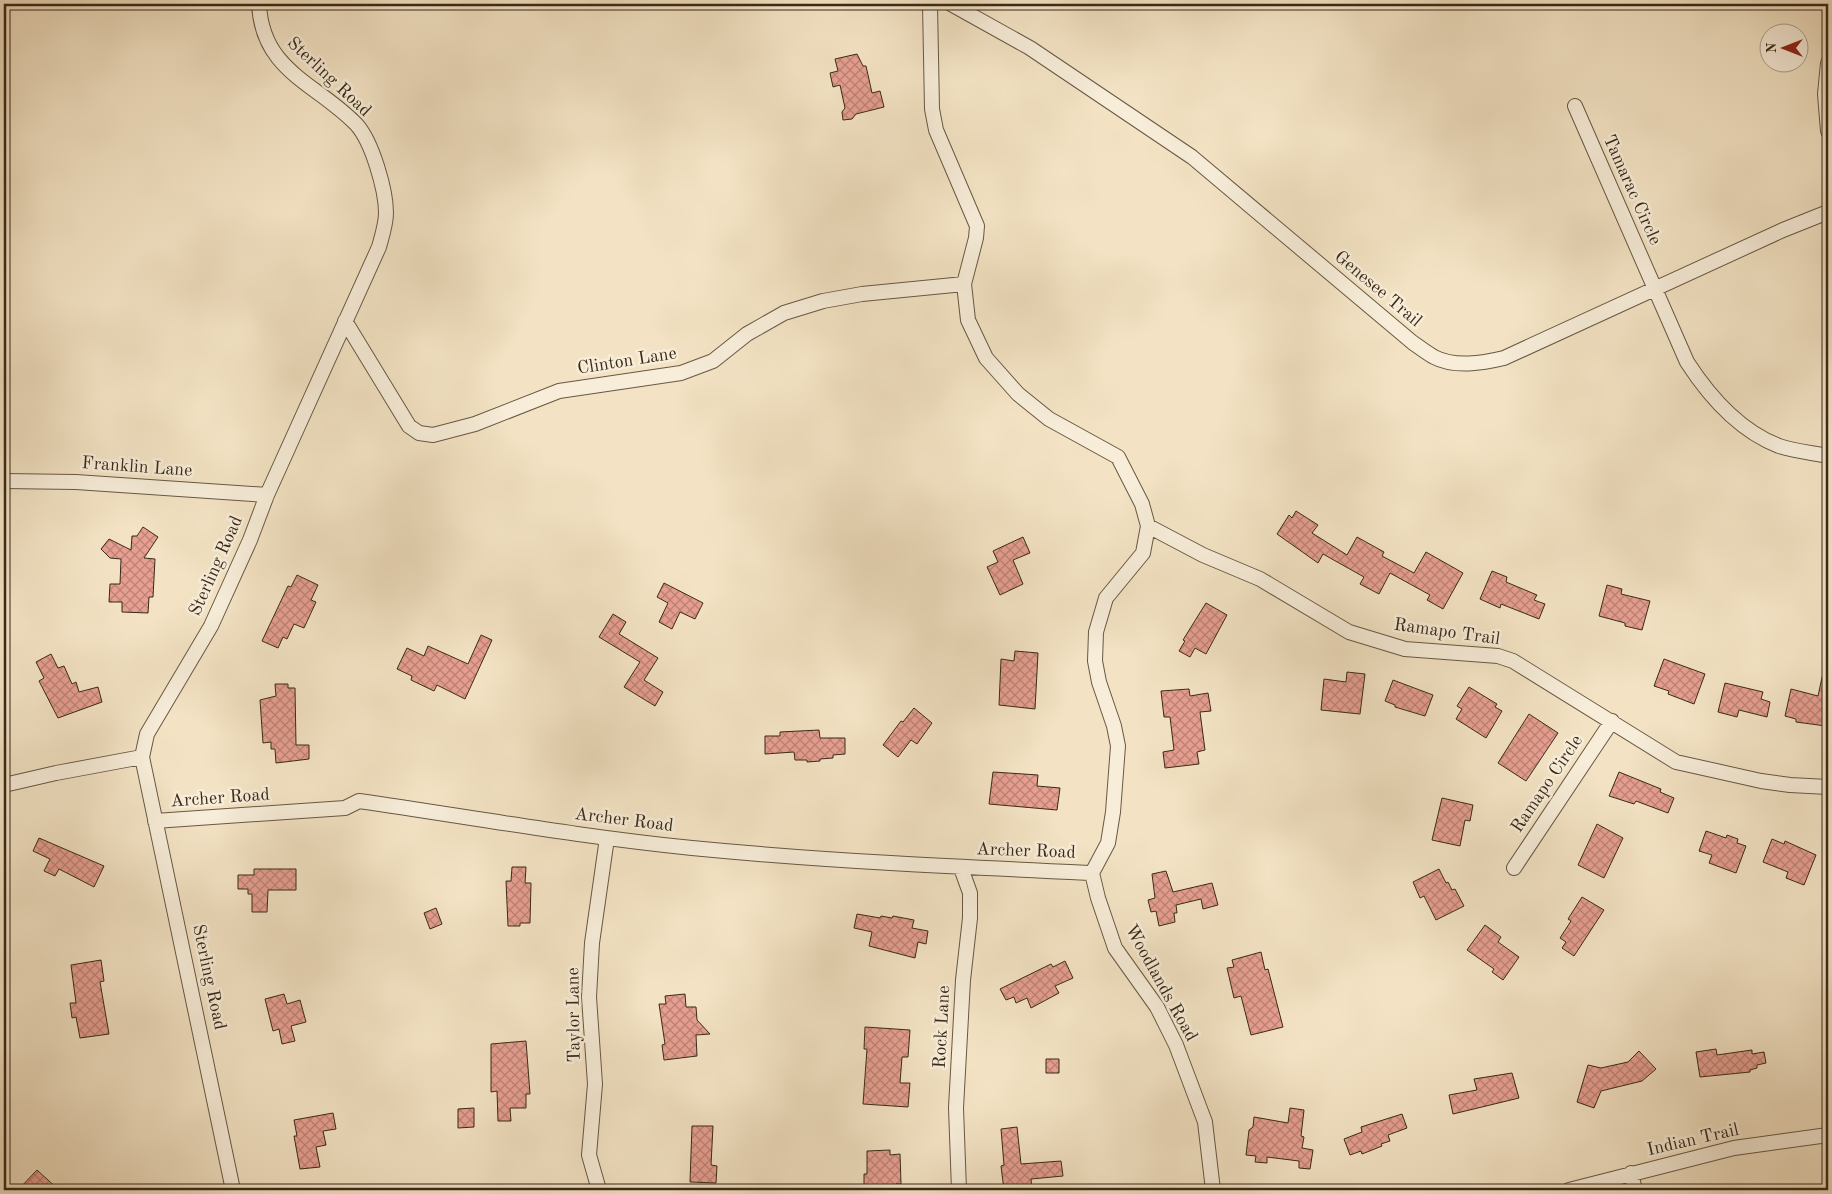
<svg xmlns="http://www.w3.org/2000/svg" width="1832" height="1194" font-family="'Old Standard TT',serif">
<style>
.building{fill:url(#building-cross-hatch);stroke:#392918}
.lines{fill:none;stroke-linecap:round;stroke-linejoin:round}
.minor-casing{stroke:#685843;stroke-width:16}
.minor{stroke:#f7edd9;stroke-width:14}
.labels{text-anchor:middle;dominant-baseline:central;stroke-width:5;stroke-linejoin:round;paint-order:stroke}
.street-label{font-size:18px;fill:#392918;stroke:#f7edd9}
</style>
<defs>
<pattern id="building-cross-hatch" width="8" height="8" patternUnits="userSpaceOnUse" patternTransform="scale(1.25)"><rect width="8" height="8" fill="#e79f91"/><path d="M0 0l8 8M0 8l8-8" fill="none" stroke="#bc8275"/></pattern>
</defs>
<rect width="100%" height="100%" fill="#f3e3c4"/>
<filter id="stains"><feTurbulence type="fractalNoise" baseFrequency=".004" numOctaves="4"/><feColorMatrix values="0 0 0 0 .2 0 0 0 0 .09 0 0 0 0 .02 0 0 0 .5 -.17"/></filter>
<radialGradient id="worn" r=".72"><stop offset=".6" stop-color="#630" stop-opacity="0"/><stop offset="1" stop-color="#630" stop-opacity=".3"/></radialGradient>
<!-- building -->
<path class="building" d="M857,54L863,66H866L872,93L880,91L884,107L856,114L852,119L843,120L842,112L845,108L840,85L833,87L830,73L838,71L835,59Z
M1296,511L1318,525L1312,533L1347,555L1357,537L1384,552L1382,556L1414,573L1426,552L1463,573L1443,609L1427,600L1430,595L1390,573L1379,594L1360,584L1364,577L1323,554L1318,563L1277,534L1289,515L1292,518Z
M143,527L158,537L144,558L155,559L153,597H149L148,613L122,612V602H109L110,584H120L121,559L110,558L101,549L109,539L131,550L132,536H137Z
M1023,537L1030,553L1013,560L1023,584L1000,595L987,567L998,562L993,551Z
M1492,571L1507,577L1506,582L1537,595L1534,600L1545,604L1539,619L1501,604L1500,608L1480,599Z
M297,575L318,585L311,600L316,602L304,628L294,624L287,639L283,637L278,648L262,641L288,586L291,587Z
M664,583L703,603L695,619L680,612L672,629L659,622L668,603L657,597Z
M1607,585L1622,589L1621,594L1650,601L1642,630L1625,626V623L1599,616Z
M1206,603L1227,615L1206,654L1195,648L1190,657L1179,651L1185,641L1183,640Z
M613,614L626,622L619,634L658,658L644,680L663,692L655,706L624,687L640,662L599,637Z
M481,635L492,640L465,699L437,685L434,691L411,680L412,676L397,669L407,648L424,656L428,646L468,664Z
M1015,651L1038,653L1035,709L999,705L1001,659L1014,661Z
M51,654L58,668L64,666L72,684L76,682L79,692L98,687L102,702L58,718L39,681L44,678L36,662Z
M1664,659L1705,674L1694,704L1668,694L1669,691L1654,686Z
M1347,672L1365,674L1360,714L1321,710L1324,679L1346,682Z
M1823,673H1828L1826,726L1796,722V719L1785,716L1791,689L1818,696Z
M1393,680L1433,695L1425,716L1395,707V705L1385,701Z
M1725,683L1763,692L1761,699L1770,702L1767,717L1739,710L1737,717L1718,712Z
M275,684H288V688H295L296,745H309V759L276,763L275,749H271V742L263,743L260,700L276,696Z
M1469,687L1497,704L1495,707L1502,711L1486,738L1456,719L1462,709L1457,706Z
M1189,689L1190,696L1208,693L1211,711L1200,712L1205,750L1197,752L1199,764L1165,768L1163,752L1174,750L1170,717H1164L1161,691Z
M914,708L932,723L917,744L911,740L898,757L883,745L901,721L903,722Z
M1529,714L1558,733L1526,781L1498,763Z
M819,730L820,738H845V754L833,755V758L820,759V761L807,762V760H795L794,752L765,754V736H780V732Z
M993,772L1038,775L1037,786L1060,788L1057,810L989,804Z
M1619,772L1661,789L1660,792L1674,798L1668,813L1636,801L1634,804L1609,796Z
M1442,798L1473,805L1470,821L1465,820L1460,846L1432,840Z
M1597,824L1623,838L1604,878L1578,865Z
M1706,831L1726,838L1727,835L1738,839L1737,843L1746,846L1736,873L1709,863L1712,855L1699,851Z
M39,838L104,866L94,887L59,869L55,876L44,871L50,859L33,851Z
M1772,839L1784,844L1785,841L1816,855L1804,885L1786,878L1788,872L1763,862Z
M512,867H526L525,883H531L530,923H520V926H508L506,881H511Z
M254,869H296V890H268L267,912H252V894H248V889H238V875H254Z
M1439,869L1446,883L1448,882L1452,890L1455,889L1464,906L1436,920L1424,896L1420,898L1413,882Z
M1166,871L1173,892L1212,883L1218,905L1203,909L1201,899L1176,905L1177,913H1174L1175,922L1159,926L1156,911L1151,912L1148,900L1155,898L1152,874Z
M1582,897L1604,910L1574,956L1562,948L1566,942L1560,938L1571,921L1568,919Z
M436,908L442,924L430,929L424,913Z
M857,914L880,918L881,916L892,918L893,916L914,920L912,928L928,931L926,944L918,942L915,958L869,946L872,932L854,928Z
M1485,925L1501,937L1498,942L1519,957L1503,980L1492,972L1494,969L1467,950Z
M1261,952L1265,970L1268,969L1283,1027L1251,1035L1241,996L1234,998L1227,968L1234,967L1232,960Z
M101,960L104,981L100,982L109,1034L80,1038L76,1017L72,1018L70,1003H76L71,965Z
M1065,961L1073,978L1055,986L1059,993L1031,1008L1027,998L1016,1003L1014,997L1006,1000L1000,989L1051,964L1053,967Z
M284,994L287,1004L300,1000L306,1022L291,1026L295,1041L282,1044L279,1029L273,1031L265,999Z
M685,994L686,1007H696L697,1020L710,1034L696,1035L697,1056L664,1060L662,1045L665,1044L659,1004H666L665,996Z
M865,1027L910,1030L908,1057H902L900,1083H910L908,1107L863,1104L867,1049H864Z
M526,1041L530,1094H526V1108H510L511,1121H498L497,1091L491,1092V1044Z
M1716,1049L1717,1055L1752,1050V1054L1764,1052L1766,1063L1757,1065V1068L1750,1070V1072L1700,1077L1696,1052Z
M1639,1051L1656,1069L1642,1081L1601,1091L1594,1108L1577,1102L1588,1065L1601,1068L1628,1062Z
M1046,1059H1059V1073H1046Z
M1512,1073L1519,1098L1453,1114L1449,1095L1477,1090L1474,1079Z
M474,1108V1127L458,1128V1109Z
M1290,1108L1304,1110L1301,1136L1304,1137L1302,1148L1313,1150L1310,1169L1299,1168V1161L1267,1157V1163L1255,1162L1256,1156L1246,1155L1249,1130L1253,1127L1254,1117L1288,1123Z
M333,1113L336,1129L323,1131L326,1145L316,1147L320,1167L300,1169L294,1136H297L294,1120Z
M1402,1114L1407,1128L1388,1135L1390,1141L1381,1144L1382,1146L1362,1154L1361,1151L1350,1155L1344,1139L1362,1132L1361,1127Z
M692,1126H713L711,1165L717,1166L716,1183L690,1182Z
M1017,1127L1021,1164L1061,1161L1063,1176L1031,1179L1032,1190H1004L1001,1166L1004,1165L1001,1129Z
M890,1150V1155L900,1154L901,1184H896V1190H864V1174H867V1151Z
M37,1170L59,1190H18Z"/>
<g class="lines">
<defs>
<path id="minor" d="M930,4L932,109L936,130L977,226L976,238L964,284L968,320L986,358L1018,394L1049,419L1118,457L1142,504L1148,526L1143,553L1106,598L1096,632L1095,661L1099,682L1114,726L1118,746L1113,812L1108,843L1092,873L1098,898L1115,948L1157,1007L1176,1045L1205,1122L1213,1190
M951,4L1030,48L1192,157L1412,342C1419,347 1427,353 1434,357C1455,368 1483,363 1504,358L1783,230L1828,212
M1828,63L1825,94L1828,131
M1575,106L1687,362C1709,396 1740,431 1779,446C1794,451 1813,453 1828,456
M345,321L409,426L419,433L433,435L475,424L559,391L681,373L713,361L747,334L784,313L823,301L862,294L964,284
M4,481L76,482L267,495
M1148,526L1203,555L1260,579L1349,632L1405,649L1498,656L1513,661L1676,762L1761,781L1790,785L1828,787
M4,785L56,773L142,757
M155,821L345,808L359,801C470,817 581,837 692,848C825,861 959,867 1092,873
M1514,868L1612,721
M1631,1173L1635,1190
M233,1190L142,757L147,734L211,626L250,540L267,495L379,247C382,236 386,224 386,213C386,190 372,141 356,124C316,83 262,71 259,4
M599,1190L589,1155L595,1084L589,997L592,943L607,838
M959,1190L956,1108L963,980L970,918V893L961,868
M1569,1190L1734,1148L1828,1135"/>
</defs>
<!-- minor casing -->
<use href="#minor" class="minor-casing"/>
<!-- minor -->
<use href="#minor" class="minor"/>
</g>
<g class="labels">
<!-- street labels -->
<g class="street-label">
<text transform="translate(329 77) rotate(43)">Sterling Road</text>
<text transform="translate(1632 190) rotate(66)">Tamarac Circle</text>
<text transform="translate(1378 289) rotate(40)">Genesee Trail</text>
<text transform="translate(627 361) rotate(-9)">Clinton Lane</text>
<text transform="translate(137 467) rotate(4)">Franklin Lane</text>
<text transform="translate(216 566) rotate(-66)">Sterling Road</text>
<text transform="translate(1447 632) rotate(8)">Ramapo Trail</text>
<text transform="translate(1547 784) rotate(-56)">Ramapo Circle</text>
<text transform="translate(220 798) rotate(-4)">Archer Road</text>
<text transform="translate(624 820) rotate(7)">Archer Road</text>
<text transform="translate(1026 851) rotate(2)">Archer Road</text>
<text transform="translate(209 977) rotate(78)">Sterling Road</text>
<text transform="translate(1161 983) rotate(61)">Woodlands Road</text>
<text transform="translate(574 1015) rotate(-91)">Taylor Lane</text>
<text transform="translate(942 1027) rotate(-87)">Rock Lane</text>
<text transform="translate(1693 1140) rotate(-13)">Indian Trail</text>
</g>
</g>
<!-- margin -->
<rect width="1832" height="1194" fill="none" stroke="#f3e3c4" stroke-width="20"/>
<rect x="5" y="5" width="1822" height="1184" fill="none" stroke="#392918" stroke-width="2.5"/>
<rect x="10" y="10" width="1812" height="1174" fill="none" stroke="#392918"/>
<!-- north arrow -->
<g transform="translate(1784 48) rotate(270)"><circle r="24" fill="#f7edd9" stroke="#ab9f8c"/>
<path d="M0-4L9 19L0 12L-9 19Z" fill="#8f2418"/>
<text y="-8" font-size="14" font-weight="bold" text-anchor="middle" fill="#392918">N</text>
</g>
<rect width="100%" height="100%" filter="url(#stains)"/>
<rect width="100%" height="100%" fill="url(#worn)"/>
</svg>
